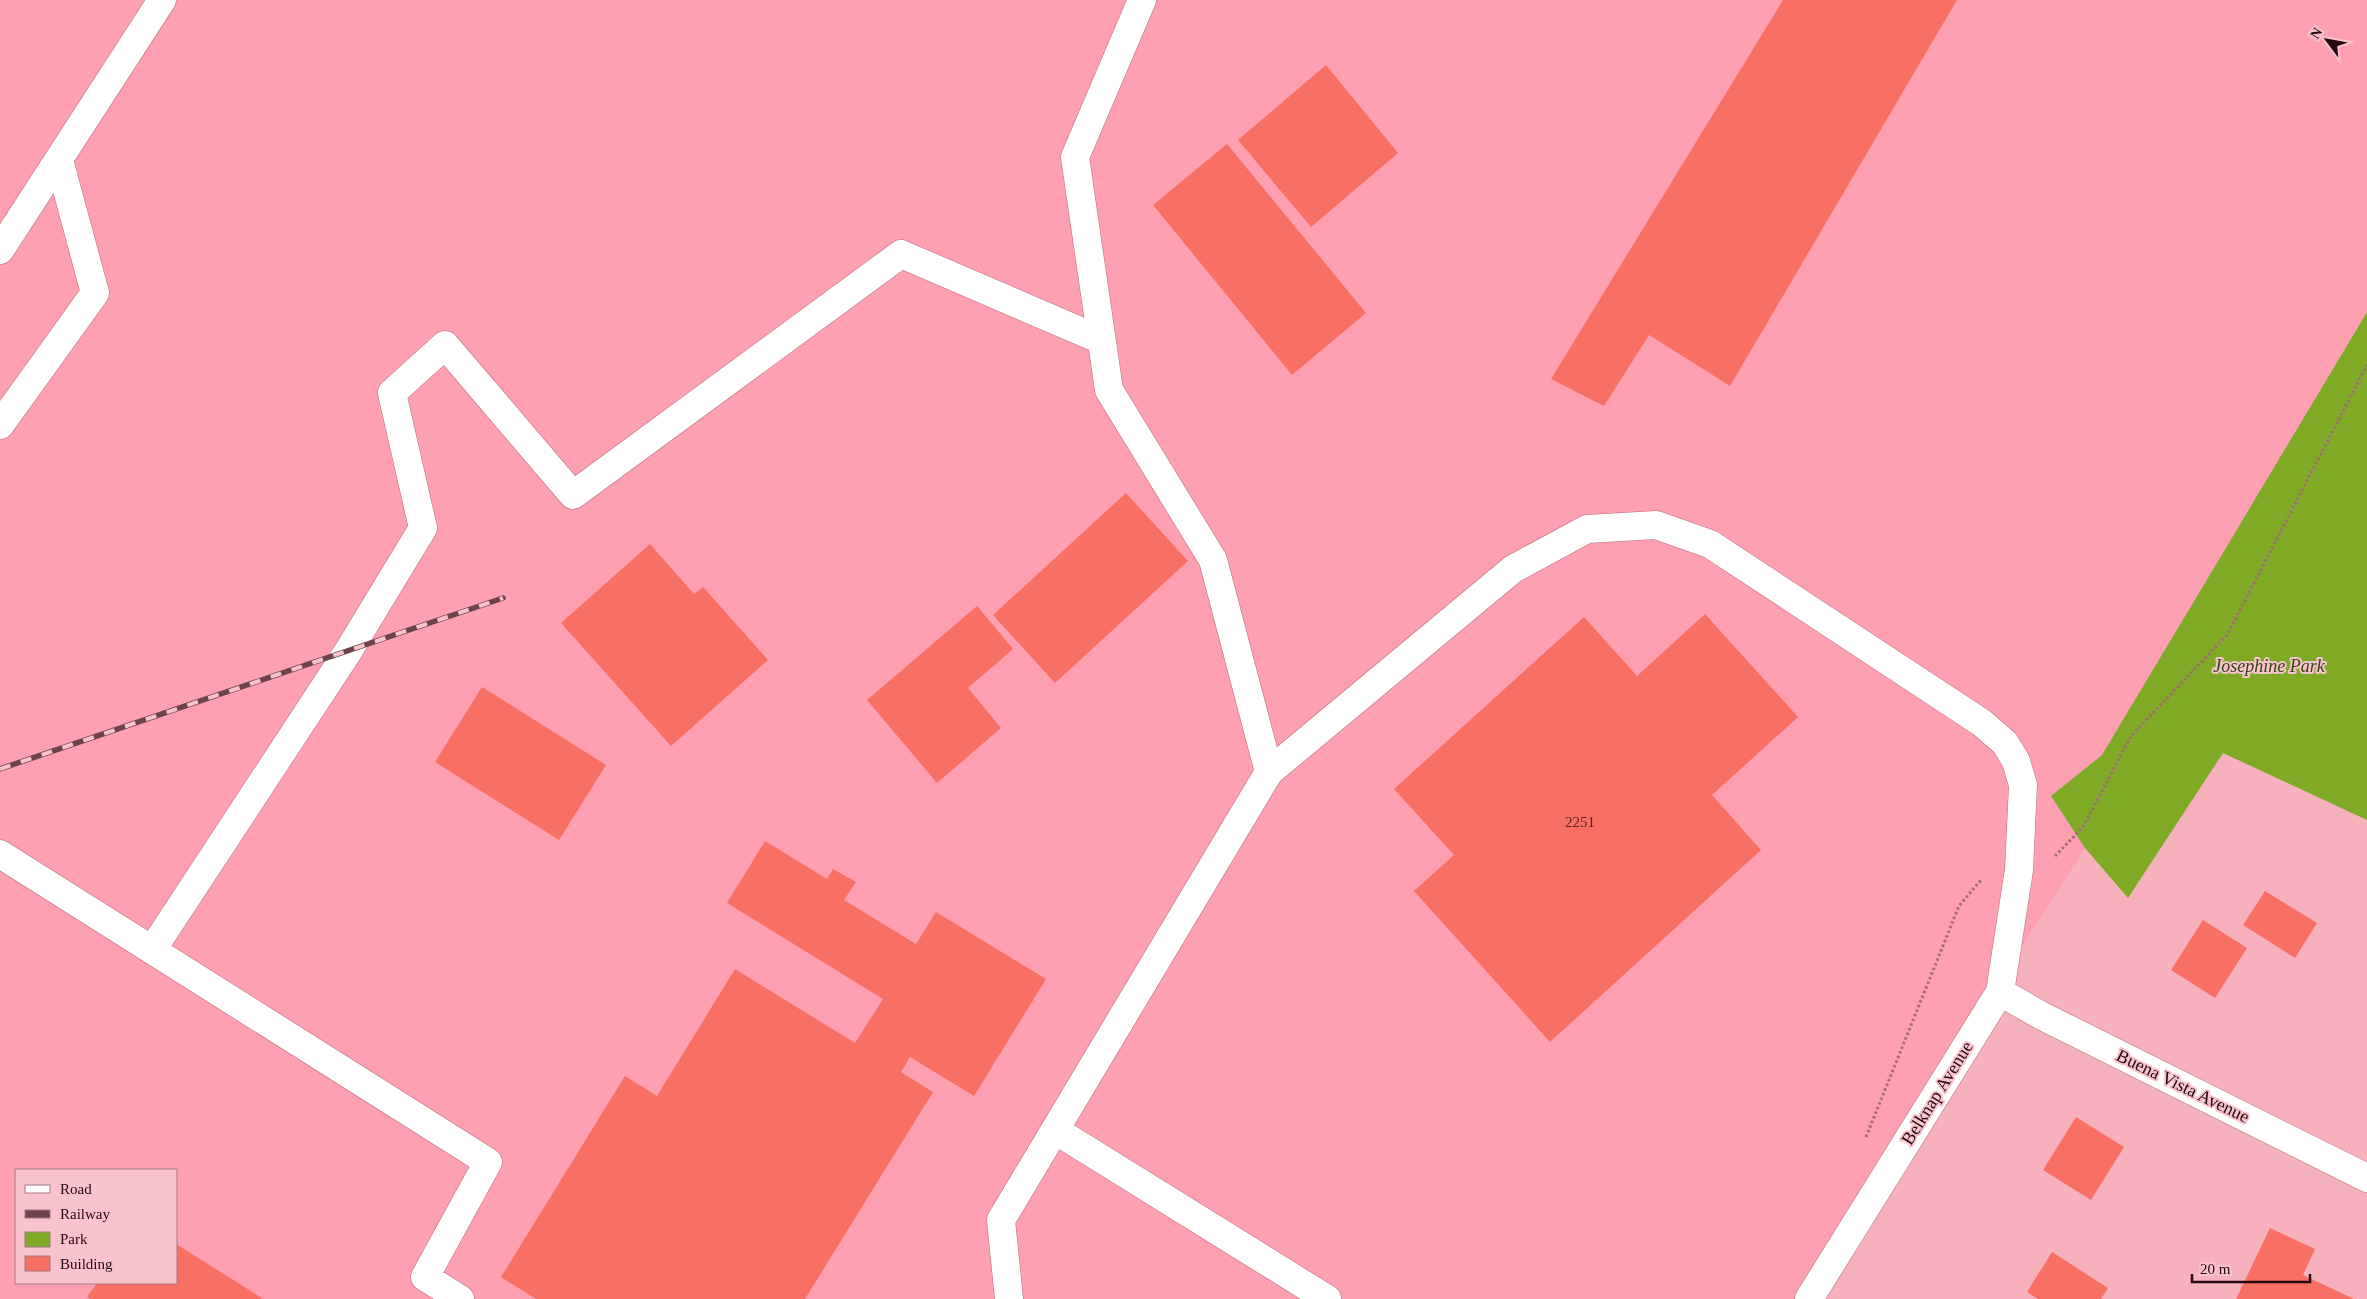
<svg xmlns="http://www.w3.org/2000/svg" width="2367" height="1299" font-family="'Times New Roman',serif">
<style>
.built{fill:#fe9fb2;fill-rule:evenodd}
.green{fill:#7eaa26}
.building{fill:#f86f64}
.lines{fill:none;stroke-linecap:round;stroke-linejoin:round}
.minor-casing{stroke:#b9697a;stroke-width:29}
.path{stroke:#a36d78;stroke-width:3;stroke-dasharray:2.5 2.5;stroke-linecap:butt}
.minor{stroke:#fff;stroke-width:28}
.rail-casing{stroke:#6f434c;stroke-width:5.5}
.rail{stroke:#f9c3cd;stroke-width:4;stroke-dasharray:11;stroke-linecap:butt}
.labels{text-anchor:middle;dominant-baseline:central;stroke-width:4;stroke-linejoin:round;paint-order:stroke}
.number-label{font-size:15px;fill:#5a2225}
.park-label{font-size:18px;font-style:italic;fill:#324410;stroke:#f9c3cd}
.street-label{font-size:18px;fill:#260810;stroke:#f9c3cd}
</style>
<rect width="100%" height="100%" fill="#f7b1bd"/>
<!-- built -->
<path class="built" d="M0,0H2367V312L2102,755L2051,796L2085,848L1795,1299H0ZM16,1170H176V1283H16Z"/>
<!-- green -->
<path class="green" d="M2367,312V820L2223,753L2128,898L2085,848L2051,796L2102,755Z"/>
<!-- building -->
<path class="building" d="M1783,0H1957L1730,386L1649,335L1604,406L1551,379Z
M1326,65L1398,153L1311,227L1238,140Z
M1227,144L1366,313L1292,375L1153,205Z
M1126,493L1188,561L1055,683L993,615Z
M650,544L694,594L703,587L768,660L671,746L561,623Z
M977,606L1013,649L968,688L1001,728L937,783L867,700Z
M1705,614L1798,717L1712,795L1761,850L1550,1042L1414,891L1454,855L1394,789L1584,617L1637,676Z
M482,687L606,765L559,840L435,762Z
M765,841L827,879L833,869L856,882L844,900L916,944L936,912L1046,979L974,1096L910,1057L901,1072L933,1092L805,1299H536L501,1277L625,1076L657,1096L735,969L855,1043L883,999L727,903Z
M2265,891L2317,923L2295,958L2243,925Z
M2203,920L2247,948L2215,998L2171,970Z
M2076,1117L2124,1147L2091,1200L2043,1170Z
M2270,1228L2315,1249L2303,1275L2354,1299H2236Z
M176,1244L262,1298L261,1299H90L87,1297L97,1283H176Z
M2052,1252L2108,1288L2101,1299H2038L2027,1292Z"/>
<g class="lines">
<defs>
<path id="minor" d="M0,250L162,0
M0,425L95,293L59,160
M1269,772L1513,569L1587,529L1656,525L1710,544L1982,723L2005,743L2016,761L2023,785L2019,870L2000,992L1809,1299
M0,854L488,1162L425,1277L460,1299
M152,950L349,650L423,528L392,393L445,345L573,495L901,254L1101,340
M2000,992L2042,1016L2367,1178
M1055,1130L1327,1299
M1009,1299L1001,1220L1269,772L1213,560L1109,390L1075,157L1142,0"/>
</defs>
<!-- minor casing -->
<use href="#minor" class="minor-casing"/>
<!-- path -->
<path class="path" d="M2055,856L2083,827L2131,736L2227,635L2367,365
M1866,1137L1959,906L1979,882L1982,881"/>
<!-- minor -->
<use href="#minor" class="minor"/>
<defs>
<path id="rail" d="M0,769L503,598"/>
</defs>
<!-- rail casing -->
<use href="#rail" class="rail-casing"/>
<!-- rail -->
<use href="#rail" class="rail"/>
</g>
<g class="labels">
<!-- number labels -->
<g class="number-label">
<text x="1580" y="822">2251</text>
</g>
<!-- park labels -->
<g class="park-label">
<text x="2269" y="666">Josephine Park</text>
</g>
<!-- street labels -->
<g class="street-label">
<text transform="translate(2183 1086) rotate(26)">Buena Vista Avenue</text>
<text transform="translate(1937 1093) rotate(-58)">Belknap Avenue</text>
</g>
</g>
<!-- legend -->
<rect x="15" y="1169" width="162" height="115" fill="#f9c3cd" stroke="#a57881"/>
<rect x="25" y="1185" width="25" height="8" fill="#ffffff" stroke="#a57881"/>
<text x="60" y="1194" font-size="15" fill="#260810">Road</text>
<rect x="25" y="1210" width="25" height="8" fill="#6f434c" stroke="#a57881"/>
<text x="60" y="1219" font-size="15" fill="#260810">Railway</text>
<rect x="25" y="1232" width="25" height="15" fill="#7eaa26" stroke="#a57881"/>
<text x="60" y="1244" font-size="15" fill="#260810">Park</text>
<rect x="25" y="1256" width="25" height="15" fill="#f86f64" stroke="#a57881"/>
<text x="60" y="1269" font-size="15" fill="#260810">Building</text>
<!-- north arrow -->
<g transform="translate(2327 40) rotate(302)" stroke="#f9c3cd" stroke-width="4" paint-order="stroke">
<path d="M0-4L9 19L0 12L-9 19Z" fill="#260810"/>
<text y="-8" font-size="14" font-weight="bold" text-anchor="middle" fill="#260810">N</text>
</g>
<!-- scale -->
<path d="M2192 1274v8h118v-8" fill="none" stroke="#260810" stroke-width="2.5"/>
<text x="2200" y="1274" font-size="15" fill="#260810" stroke="#f9c3cd" stroke-width="4" paint-order="stroke">20 m</text>
</svg>
